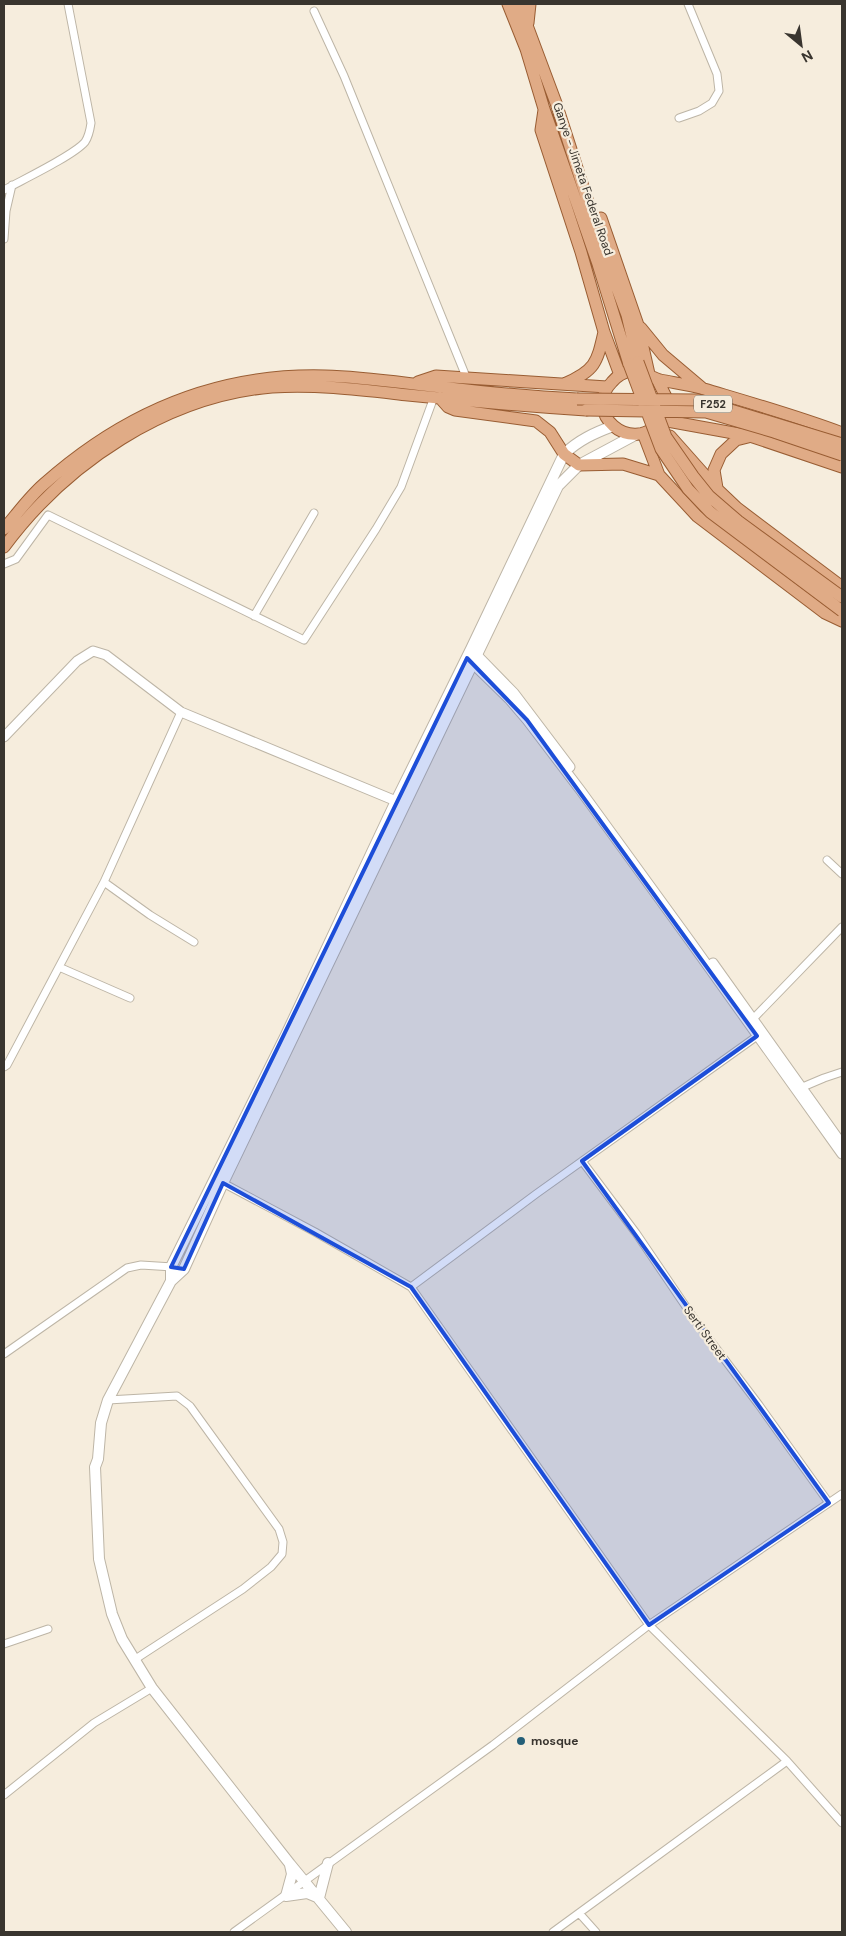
<svg xmlns="http://www.w3.org/2000/svg" width="846" height="1936" font-family="'DM Sans',sans-serif">
<style>
.lines{fill:none;stroke-linecap:round;stroke-linejoin:round}
.minor-casing{stroke:#bdb5a6;stroke-width:9}
.tertiary-casing{stroke:#bdb5a6;stroke-width:11}
.secondary-casing{stroke:#bdb5a6;stroke-width:12}
.primary-casing{stroke:#995d33;stroke-width:13}
.minor{stroke:#fff;stroke-width:7}
.tertiary{stroke:#fff;stroke-width:9}
.secondary{stroke:#fff;stroke-width:10}
.primary{stroke:#e0ab86;stroke-width:11}
.primary-bridge-casing{stroke:#995d33;stroke-width:13;stroke-linecap:butt}
.primary-bridge{stroke:#e0ab86;stroke-width:11}
.marked{fill:#1d4ed8;fill-opacity:0.2;stroke:#1d4ed8;stroke-width:4;stroke-linejoin:round}
.poi-dot{fill:#245f78;stroke:#f6eddd;stroke-width:2}
.labels{text-anchor:middle;dominant-baseline:central;stroke-width:4.5;stroke-linejoin:round;paint-order:stroke}
.shield{fill:#f6eddd;stroke:#726c63;stroke-width:1}
.shield-label{font-size:11px;font-weight:bold;fill:#39352f}
.street-label{font-size:12px;fill:#39352f;stroke:#f6eddd}
.poi-label{font-size:12px;font-weight:bold;fill:#39352f;stroke:#f6eddd;text-anchor:start}
</style>
<rect width="100%" height="100%" fill="#f6eddd"/>
<g class="lines">
<defs>
<path id="minor" d="M314,11L344,76L467,379
M679,118L699,111L712,103L719,91L717,74L688,4
M4,190C22,180 73,156 85,142C89,136 90,130 91,123L68,4
M4,239L6,211L12,185
M4,564L16,559L48,515L304,640L376,529L401,487L434,397
M254,616L314,513
M827,860L842,874
M104,882L150,915L194,942
M59,967L130,998
M750,1022L842,927
M4,1067L7,1065L104,882L181,712
M798,1089L824,1078L842,1072
M582,1161L636,1233L697,1323L759,1405L829,1503
M223,1183L315,1232L411,1287L536,1194L760,1034
M411,1287L649,1625L787,1761L842,1823
M4,1354L127,1268L141,1265L173,1267
M108,1400L177,1396L190,1406L279,1529L283,1542L282,1554L271,1567L243,1589L134,1660
M4,1644L48,1629
M4,1795L94,1723L152,1688
M579,1913L596,1932
M234,1932L493,1745L649,1625L842,1494
M553,1932L787,1761"/>
<path id="tertiary" d="M472,650L514,693L570,767
M469,660L509,699L527,720L581,791L690,941L842,1154
M4,737L77,661L93,651L106,655L181,712L396,801
M713,963L842,1144"/>
<path id="secondary" d="M171,1281V1267L286,1035L396,801L471,649L564,454C579,440 594,433 613,426
M290,1865L292,1874L286,1896L307,1893L319,1898L328,1863
M346,1932L290,1864L152,1688L122,1639L112,1614L99,1559L95,1467L98,1459L101,1423L108,1400L171,1281L184,1269L223,1183L558,486L579,465L635,435"/>
<path id="primary" d="M508,4L526,49L544,109L598,264L629,364
M519,4L556,103L607,261L627,315L638,362
M528,23L530,4
M544,110L541,130L581,252L604,332L620,375
M601,218L638,325L649,374
M641,328L663,355L702,388
M657,379L666,397V408
M418,382L436,376L607,387
M564,384C595,371 597,363 604,332
M440,398L448,407L455,410L536,421L550,432L564,454L579,465L623,464L659,475
M662,420L750,436L842,467
M660,422C630,456 582,412 612,382C617,376 624,372 631,371C643,370 650,377 660,380C675,383 690,385 704,389C751,403 797,416 842,433
M643,433L659,475L697,516L825,613L842,621
M670,436L717,489L737,508L842,587
M717,488L714,470L721,454L736,440L748,437
M4,529C17,514 29,497 44,484C125,412 217,373 325,376C367,377 408,384 449,388C492,393 534,397 577,399
M4,547C66,463 166,396 272,387C318,384 363,390 408,395C467,401 526,406 586,410"/>
</defs>
<!-- minor casing -->
<use href="#minor" class="minor-casing"/>
<!-- tertiary casing -->
<use href="#tertiary" class="tertiary-casing"/>
<!-- secondary casing -->
<use href="#secondary" class="secondary-casing"/>
<!-- primary casing -->
<use href="#primary" class="primary-casing"/>
<!-- minor -->
<use href="#minor" class="minor"/>
<!-- tertiary -->
<use href="#tertiary" class="tertiary"/>
<!-- secondary -->
<use href="#secondary" class="secondary"/>
<!-- primary -->
<use href="#primary" class="primary"/>
<defs>
<path id="primary-bridge" d="M638,362L666,437L693,476L709,496L738,521L842,597
M629,364L661,449L688,489L710,512L842,611
M577,399L698,400L842,444
M586,410L706,412L774,432L842,455"/>
</defs>
<!-- primary-bridge casing -->
<use href="#primary-bridge" class="primary-bridge-casing"/>
<!-- primary-bridge -->
<use href="#primary-bridge" class="primary-bridge"/>
</g>
<!-- marked area -->
<path class="marked" d="M467,658L527,720L757,1036L582,1161L829,1503L649,1625L411,1287L223,1183L184,1269L171,1267Z"/>
<!-- markers -->
<circle class="poi-dot" cx="521" cy="1741" r="5"/>
<g class="labels">
<!-- shield labels -->
<rect class="shield" x="694" y="395.5" width="38" height="17" rx="4"/>
<g class="shield-label">
<text x="713" y="404">F252</text>
</g>
<!-- street labels -->
<g class="street-label">
<text transform="translate(583 179) rotate(71)">Ganye - Jimeta Federal Road</text>
<text transform="translate(705 1333) rotate(54)">Serti Street</text>
</g>
<!-- poi labels -->
<g class="poi-label">
<text x="531" y="1741">mosque</text>
</g>
</g>
<!-- border -->
<rect width="846" height="1936" fill="none" stroke="#39352f" stroke-width="10"/>
<!-- north arrow -->
<g transform="translate(801 45) rotate(151)" stroke="#f6eddd" stroke-width="4" paint-order="stroke">
<path d="M0-4L9 19L0 12L-9 19Z" fill="#39352f"/>
<text y="-8" font-size="14" font-weight="bold" text-anchor="middle" fill="#39352f">N</text>
</g>
</svg>
